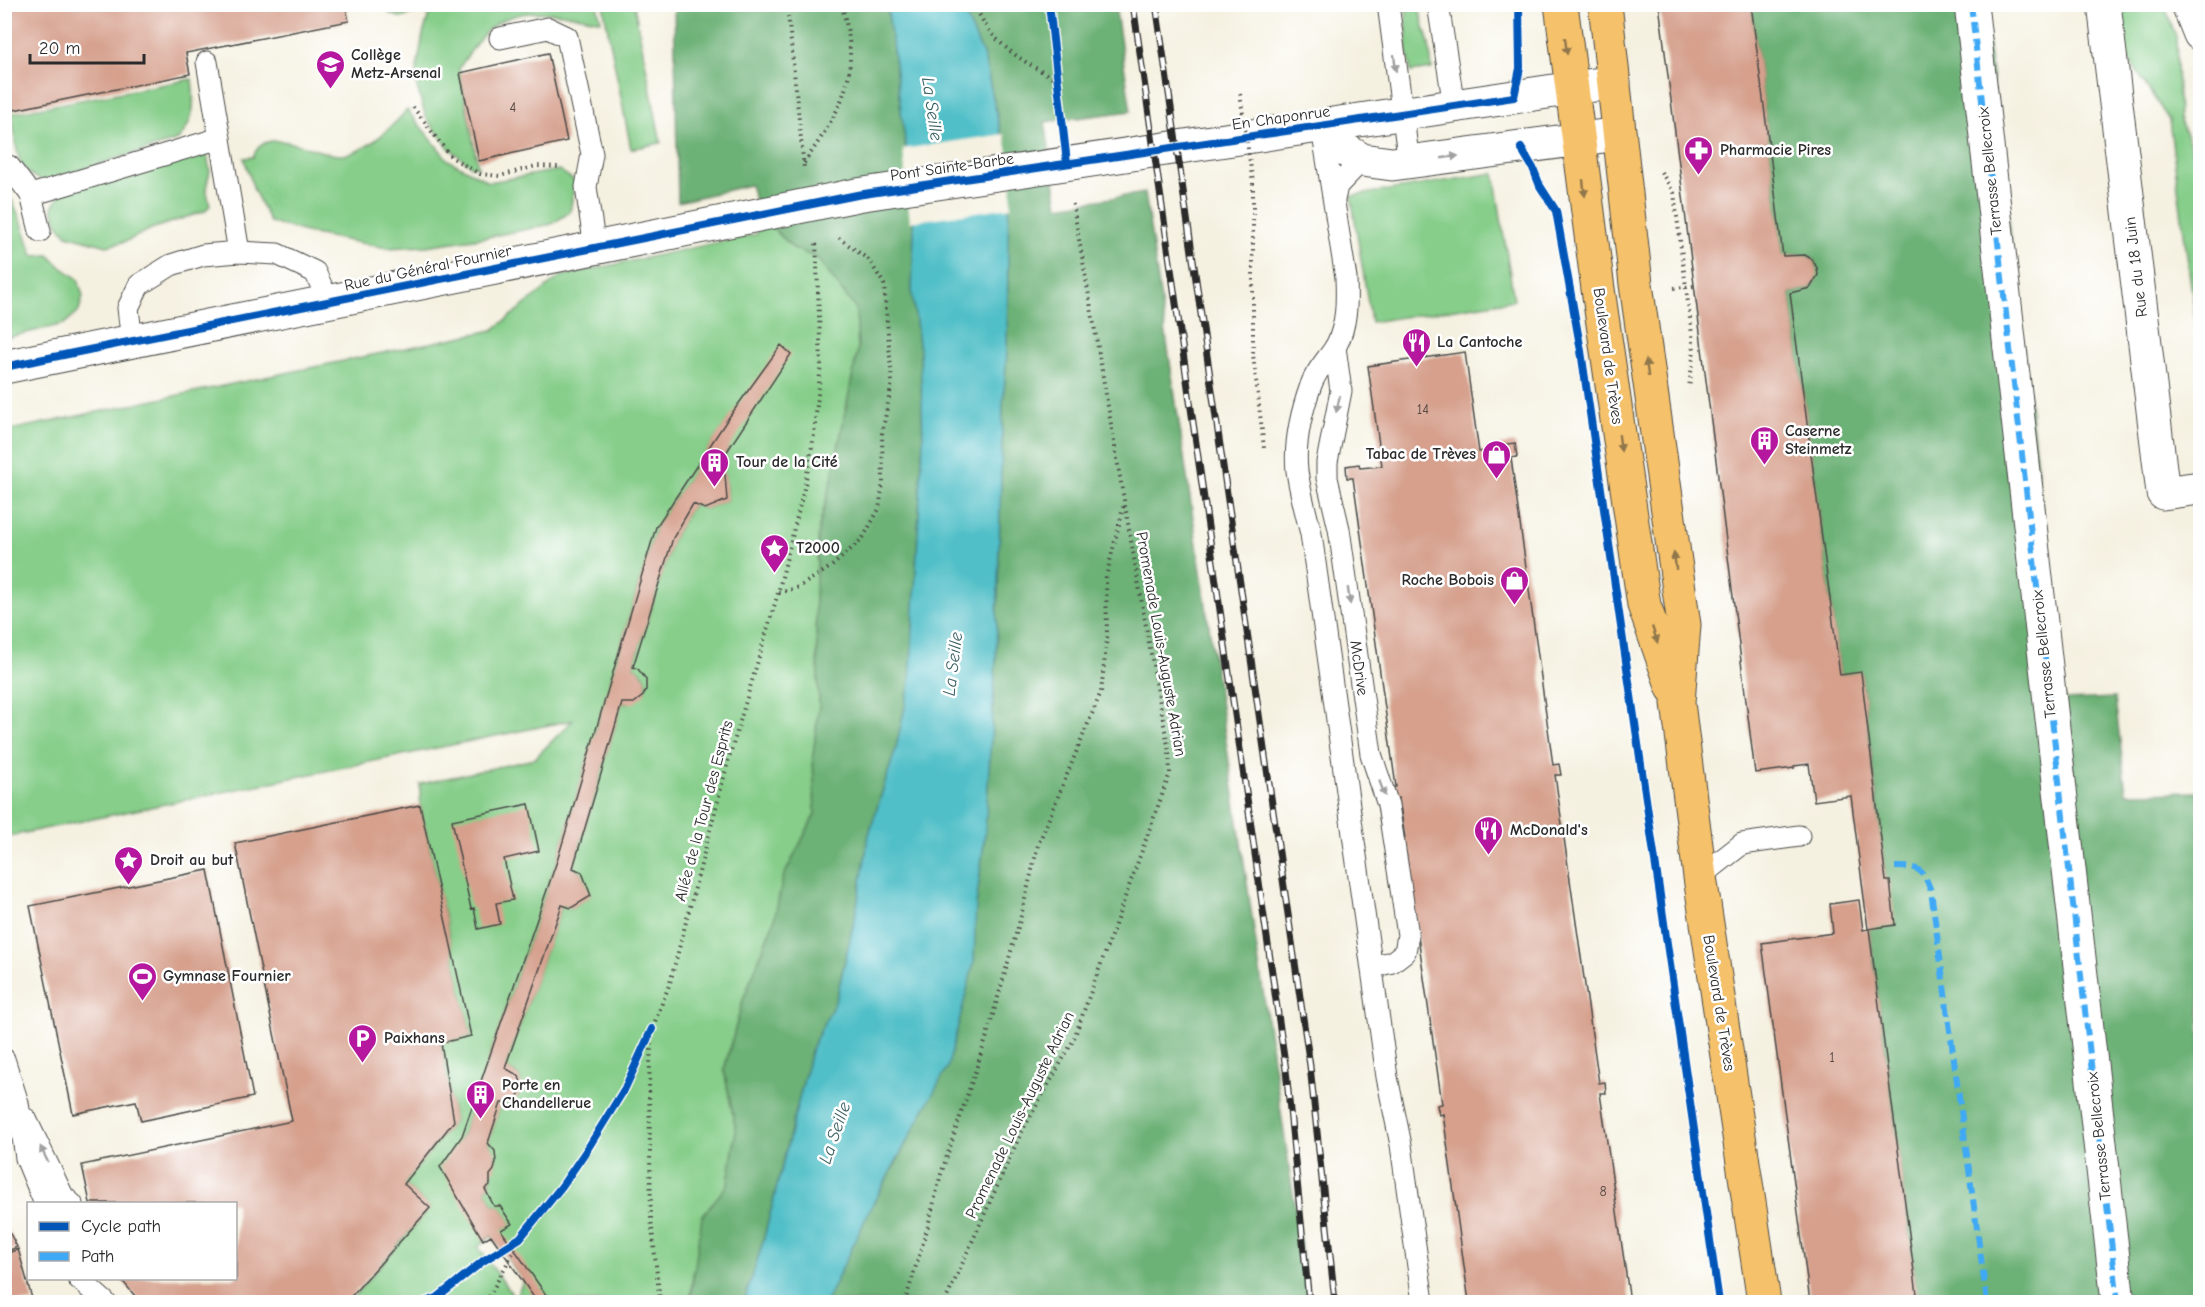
<svg xmlns="http://www.w3.org/2000/svg" width="2205" height="1307" font-family="'Comic Neue',sans-serif">
<style>
.green{fill:#86ce8a;stroke:#587c5a;stroke-width:1.5;fill-rule:evenodd}
.forest{fill:#6cb176;stroke:#4c6e50;stroke-width:1.5}
.water{fill:#51bfc8;stroke:#3e757a;stroke-width:1.5}
.pier{fill:#f5f1e1}
.building{fill:#d6a08d}
.lines{fill:none;stroke-linecap:round;stroke-linejoin:round}
.lane-casing{stroke:#494946;stroke-width:23}
.street-casing{stroke:#494946;stroke-width:35}
.primary-casing{stroke:#494946;stroke-width:35}
.path{stroke:#494946;stroke-width:4;stroke-dasharray:1.5 4.5;stroke-linecap:butt}
.lane{stroke:#fff;stroke-width:21}
.street{stroke:#fff;stroke-width:33}
.primary{stroke:#f5c16b;stroke-width:33}
.rail-casing{stroke:#2b2b2b;stroke-width:7}
.rail{stroke:#fff;stroke-width:4.5;stroke-dasharray:14;stroke-linecap:butt}
.path-bridge{stroke:#494946;stroke-width:4;stroke-dasharray:1.5 4.5;stroke-linecap:butt}
.quiet{stroke:#3fa9f5;stroke-width:6;stroke-dasharray:12 6;stroke-linecap:butt}
.cycleway-casing{stroke:#fff;stroke-width:11}
.cycleway{stroke:#0057b8;stroke-width:8}
.oneway{fill:#90764b}
.oneway2{fill:#a0a0a0}
.labels{text-anchor:middle;dominant-baseline:central;stroke-width:5;stroke-linejoin:round;paint-order:stroke}
.number-label{font-size:14px;fill:#564844}
.poi-label{font-size:16px;font-weight:bold;fill:#2b2b2b;stroke:#fff;text-anchor:start}
.street-label{font-size:16px;fill:#2b2b2b;stroke:#fff}
.water-label{font-size:18px;font-style:italic;fill:#385f62;stroke:#fff}
</style>
<rect width="100%" height="100%" fill="#fff"/>
<filter id="ink" filterUnits="userSpaceOnUse"><feTurbulence type="fractalNoise" baseFrequency=".0167" numOctaves="2"/><feDisplacementMap in="SourceGraphic" scale="12" xChannelSelector="R" yChannelSelector="G"/><feConvolveMatrix kernelMatrix="1 2 1 2 8 2 1 2 1" color-interpolation-filters="sRGB"/></filter>
<filter id="wash" filterUnits="userSpaceOnUse"><feTurbulence type="fractalNoise" baseFrequency=".008" numOctaves="4" result="noise"/><feDisplacementMap in="SourceGraphic" scale="24" xChannelSelector="R" yChannelSelector="G"/><feGaussianBlur stdDeviation="1.35" result="paint"/><feColorMatrix in="noise" values="0 0 0 0 0 0 0 0 0 0 0 0 0 0 0 0 0 1.4 0 .05"/><feComposite in="paint" operator="in"/></filter>
<g filter="url(#wash)">
<rect width="100%" height="100%" fill="#f5f1e1"/>
<!-- green -->
<path class="green" d="M386,5V4L414,5L411,14L402,18L390,14Z
M432,5H597L601,21C565,13 513,2 484,34C475,44 467,57 459,68L478,167L471,166L449,148L426,118L415,80L423,34Z
M603,5H634L661,143L631,149Z
M1406,5H1418L1429,44L1432,69L1411,72L1407,47Z
M2120,5H2164L2176,36L2179,118L2200,169V354L2169,120L2125,54Z
M192,79C195,103 195,121 178,140L43,181C12,170 17,142 12,113Z
M407,110L448,160L489,182L559,170L575,181L570,212L552,224L488,237L426,246L387,248L313,234L270,222L254,190L244,158L253,157C266,120 319,158 343,155C367,152 392,127 407,110Z
M197,149L207,155L210,171L206,188L210,205L205,211L151,229L127,241L107,246L67,235L57,223L52,207L61,194Z
M1494,173L1514,300L1371,322L1351,196Z
M4,184L21,220L33,256L49,255L61,267L78,279L83,296L79,311L64,324L9,337L4,317Z
M759,214L793,248L817,258L856,309L858,348L833,475L819,527L815,597L819,705L813,756L815,814L783,878L774,921L743,1000L724,1070L736,1130L728,1184L693,1274L690,1302H349L430,1208L404,1184L454,1121L441,1043L471,1036L420,805V784L534,759L573,720L5,837V431L493,330L561,276L757,234ZM727,421L728,451L716,468L725,475L727,500L705,509L693,504L673,538L633,667C657,676 647,705 622,703L573,868L582,872L590,896L571,908L562,905L505,1068L519,1076C525,1092 517,1103 501,1103L488,1143C504,1161 490,1167 490,1185L485,1189L494,1206H500L511,1224L484,1240L452,1152L462,1136L558,858L656,527ZM492,1236L523,1282L515,1298L478,1247Z"/>
<!-- forest -->
<path class="forest" d="M674,5H887L905,140L914,231L912,294L920,350L923,439L910,684L896,748L869,834L856,912L836,1000L812,1047L763,1242L744,1302H690L702,1216L728,1184L736,1130L724,1070L743,1000L774,921L783,878L815,814L813,756L819,705L815,597L819,527L833,475L858,348L856,309L817,258L793,248L759,214L750,185L678,202Z
M961,5H1115L1131,111L1045,122L1058,206L1145,193L1309,1302H826L870,1209L899,1158L919,1116L976,906L985,833L996,660L1003,404L1007,352L1009,170L984,57Z
M1751,5H1984L2064,700L2115,698L2126,793L2200,792V1302H1918L1869,928L1886,881L1878,816H1879L1861,673L1840,675L1790,293L1810,288C1819,277 1821,259 1804,255C1797,253 1790,256 1783,256Z"/>
<!-- water -->
<path class="water" d="M887,5H961L984,57L1009,170L1007,352L1003,404L996,660L985,833L976,906L974,962L948,1066L870,1209L826,1302H744L763,1242L812,1047L836,1000L856,912L869,834L896,748L910,684L923,439L920,350L912,294L914,231L905,140Z"/>
<!-- pier -->
<path class="pier" d="M1004,134L1012,170L1011,207L910,222L903,149Z"/>
<g id="blocks">
<!-- building -->
<path class="building" d="M4,4H345L349,21L186,53L190,74L4,112Z
M1659,4H1751L1783,256L1805,255L1812,259L1817,268L1818,275L1810,288L1790,293L1840,675L1861,672L1886,881H1890L1895,925L1868,929L1851,796L1814,801L1809,764L1794,766V768L1755,773Z
M548,53L567,141L479,161L460,73Z
M781,345L791,354L716,468L725,475L727,500L705,509L693,504L673,538L633,667L638,669L646,679V690L643,696L634,703H622L573,868L582,872L591,896L571,908L562,905L505,1068L519,1076L522,1087L517,1098L507,1103H501L488,1143L495,1151L496,1162L494,1170L490,1175V1185L485,1189L494,1206H500L512,1224L501,1230L551,1302H537L491,1235L483,1240L440,1167L462,1136L558,858L656,527L727,420Z
M1465,352L1479,452L1501,449L1500,445L1515,443L1517,457L1511,458L1553,765L1559,764L1561,775H1555L1599,1083L1605,1082L1606,1093H1600L1630,1302H1469L1443,1114L1439,1115L1437,1105L1442,1104L1406,852L1403,853L1401,839L1405,838L1399,798L1393,799L1392,788L1396,787L1353,478H1347L1346,466L1359,464L1360,468L1382,466L1368,366Z
M529,804L539,851L504,859L513,900L496,903L500,924L478,929L474,908L471,909L452,820Z
M420,805L471,1036L441,1043L454,1121L404,1184L430,1208L346,1302H140L120,1278H236V1203H90L82,1165L292,1121L235,843Z
M208,870L253,1097L141,1121L136,1101L73,1114L30,906Z
M1859,900L1863,930L1869,929L1918,1302H1810L1762,943L1833,933L1830,904Z
M4,1222L17,1247L4,1253Z
M18,1249L33,1302H6L4,1298V1255Z"/>
</g>
</g>
<g filter="url(#ink)">
<use href="#blocks" fill-opacity="0" stroke="#494946" stroke-width="1.5"/>
<g class="lines">
<defs>
<path id="lane" d="M1388,4L1409,163
M1438,4L1454,106
M500,38L548,28L567,37L592,154L586,187L595,248
M207,62L239,252
M1322,128L1346,278C1347,302 1347,325 1336,346C1328,359 1316,370 1311,385C1302,410 1294,443 1297,471C1300,492 1306,513 1311,534L1387,1077L1401,1145L1423,1302
M4,165L9,166L31,195L40,231
M31,195L220,138
M1334,200L1337,186L1362,160
M132,342L128,308L139,285L171,265L203,255L239,252L277,254L315,272L329,302
M1335,347L1341,391L1327,462V478L1339,529L1371,754L1388,805L1408,935L1405,952L1392,962L1372,967
M1700,877L1742,844L1799,836
M4,1059L18,1103L26,1158L45,1204
M26,1119L63,1196L72,1204
M78,1278L105,1302"/>
<path id="street" d="M1971,4L2118,1302
M2104,4L2163,493L2200,488
M2188,4L2200,34
M1321,126L1342,148L1362,160L1392,164L1619,134
M4,367L857,195L1614,82"/>
<path id="primary" d="M1561,4L1598,289L1644,605L1673,688
M1605,4L1636,284L1684,625L1678,703L1700,877L1764,1302"/>
</defs>
<!-- lane casing -->
<use href="#lane" class="lane-casing"/>
<!-- street casing -->
<use href="#street" class="street-casing"/>
<!-- primary casing -->
<use href="#primary" class="primary-casing"/>
<!-- path -->
<path class="path" d="M787,4L804,168
M974,4C978,12 983,22 988,29C1006,52 1031,66 1056,79
M413,107L451,157L480,174L500,176L536,166L559,167
M804,163C843,106 863,75 841,4
M1661,172L1674,193L1694,350L1689,388
M1253,183V354L1264,448
M1674,288L1694,286
M779,593L799,587L832,566L863,538L879,509L883,483L882,434L892,382L884,284L869,260L839,238
M425,1302L437,1298L483,1261L520,1238L562,1186L588,1148L625,1088L650,1033
M486,1302L520,1240
M660,1302L651,1219L649,1082L652,1029L670,983L729,758L778,593L805,485L814,435L821,364L816,241
M905,1302L928,1226L941,1174L986,1039L1020,920L1038,845L1101,692L1107,637L1106,577L1124,504
M945,1302L1021,1133L1073,1041L1170,773L1169,751C1134,567 1105,383 1072,200"/>
<!-- lane -->
<use href="#lane" class="lane"/>
<!-- street -->
<use href="#street" class="street"/>
<!-- primary -->
<use href="#primary" class="primary"/>
<defs>
<path id="rail" d="M1133,4L1286,1070L1309,1302
M1156,4L1310,1066L1335,1302"/>
</defs>
<!-- rail casing -->
<use href="#rail" class="rail-casing"/>
<!-- rail -->
<use href="#rail" class="rail"/>
<!-- path-bridge -->
<path class="path-bridge" d="M1240,94L1253,183"/>
<!-- quiet -->
<path class="quiet" d="M1971,4L2118,1302
M1895,867C1919,867 1922,867 1931,891L1987,1302"/>
<defs>
<path id="cycleway" d="M1049,4L1067,163
M1521,148L1533,168L1540,186L1556,211L1581,351L1719,1302
M4,367L857,195L1514,97L1520,68L1519,4
M425,1302L437,1298L483,1261L520,1238L562,1186L588,1148L625,1088L652,1029"/>
</defs>
<!-- cycleway casing -->
<use href="#cycleway" class="cycleway-casing"/>
<!-- cycleway -->
<use href="#cycleway" class="cycleway"/>
</g>
<!-- one-way arrows -->
<defs><path id="oneway-solid" d="M-6-.8H1V-3.2L6.5 0L1 3.2V.8H-6Z" transform="scale(1.5)"/></defs>
<g class="oneway">
<use href="#oneway-solid" transform="translate(1566 46) rotate(83)"/>
<use href="#oneway-solid" transform="translate(1584 188) rotate(83)"/>
<use href="#oneway-solid" transform="translate(1647 368) rotate(-98)"/>
<use href="#oneway-solid" transform="translate(1620 443) rotate(82)"/>
<use href="#oneway-solid" transform="translate(1675 561) rotate(-98)"/>
<use href="#oneway-solid" transform="translate(1655 635) rotate(71)"/>
</g>
<g class="oneway2">
<use href="#oneway-solid" transform="translate(1395 63) rotate(83)"/>
<use href="#oneway-solid" transform="translate(1450 157) rotate(-8)"/>
<use href="#oneway-solid" transform="translate(1338 404) rotate(103)"/>
<use href="#oneway-solid" transform="translate(1349 596) rotate(82)"/>
<use href="#oneway-solid" transform="translate(1382 788) rotate(70)"/>
<use href="#oneway-solid" transform="translate(44 1154) rotate(-116)"/>
</g>
</g>
<!-- icons -->
<defs>
<symbol id="school-pin" viewBox="-11 -11 22 30"><path d="M0 17L-7.5 6A9.5 9.5 0 1 1 7.5 6Z" fill="#b5179e" stroke="#fff"/><path d="M0-5L7-2L0 1L-7-2ZM-4 1L0 2.5L4 1V4Q0 6-4 4Z" fill="#fff"/></symbol>
<symbol id="pharmacy-pin" viewBox="-11 -11 22 30"><path d="M0 17L-7.5 6A9.5 9.5 0 1 1 7.5 6Z" fill="#b5179e" stroke="#fff"/><path d="M-2-6h4v4h4v4h-4v4h-4v-4h-4v-4h4Z" fill="#fff"/></symbol>
<symbol id="restaurant-pin" viewBox="-11 -11 22 30"><path d="M0 17L-7.5 6A9.5 9.5 0 1 1 7.5 6Z" fill="#b5179e" stroke="#fff"/><path d="M-5-6h1v4h1v-4h1v4h1v-4h1v5L-1.5 .5V6h-2V.5L-5-1ZM5-6V6H3V1.5H1.5Q1.5-4 5-6Z" fill="#fff"/></symbol>
<symbol id="building-pin" viewBox="-11 -11 22 30"><path d="M0 17L-7.5 6A9.5 9.5 0 1 1 7.5 6Z" fill="#b5179e" stroke="#fff"/><path d="M-4-6H4V6H1V3H-1V6H-4ZM-2.5-4.3h1.7v1.8h-1.7ZM.8-4.3h1.7v1.8H.8ZM-2.5-1h1.7V.8h-1.7ZM.8-1h1.7V.8H.8Z" fill="#fff"/></symbol>
<symbol id="shop-pin" viewBox="-11 -11 22 30"><path d="M0 17L-7.5 6A9.5 9.5 0 1 1 7.5 6Z" fill="#b5179e" stroke="#fff"/><path d="M-5-2.5h2.3a2.7 3.5 0 0 1 5.4 0H5L5.5 6h-11ZM-1.5-2.5h3a1.5 2.3 0 0 0-3 0Z" fill="#fff"/></symbol>
<symbol id="sight-pin" viewBox="-11 -11 22 30"><path d="M0 17L-7.5 6A9.5 9.5 0 1 1 7.5 6Z" fill="#b5179e" stroke="#fff"/><path d="M0-6L1.8-2.2L6-1.7L2.9 1.2L3.7 5.4L0 3.3L-3.7 5.4L-2.9 1.2L-6-1.7L-1.8-2.2Z" fill="#fff"/></symbol>
<symbol id="stadium-pin" viewBox="-11 -11 22 30"><path d="M0 17L-7.5 6A9.5 9.5 0 1 1 7.5 6Z" fill="#b5179e" stroke="#fff"/><path d="M0-5a6.5 5 0 1 0 0 10a6.5 5 0 1 0 0-10ZM-3.5-1.8h7v3.6h-7Z" fill="#fff"/></symbol>
<symbol id="parking-pin" viewBox="-11 -11 22 30"><path d="M0 17L-7.5 6A9.5 9.5 0 1 1 7.5 6Z" fill="#b5179e" stroke="#fff"/><path d="M-3.5-5.5H1a3.5 3.5 0 0 1 0 7H-1V5.5H-3.5ZM-1-3.4V-.6H.8a1.4 1.4 0 0 0 0-2.8Z" fill="#fff"/></symbol>
</defs>
<g fill-rule="evenodd">
<use href="#school-pin" x="314" y="48" width="33" height="45"/>
<use href="#pharmacy-pin" x="1682" y="134" width="33" height="45"/>
<use href="#restaurant-pin" x="1400" y="326" width="33" height="45"/>
<use href="#building-pin" x="1748" y="424" width="33" height="45"/>
<use href="#shop-pin" x="1480" y="438" width="33" height="45"/>
<use href="#building-pin" x="698" y="446" width="33" height="45"/>
<use href="#sight-pin" x="758" y="532" width="33" height="45"/>
<use href="#shop-pin" x="1498" y="564" width="33" height="45"/>
<use href="#restaurant-pin" x="1472" y="814" width="33" height="45"/>
<use href="#sight-pin" x="112" y="844" width="33" height="45"/>
<use href="#stadium-pin" x="126" y="960" width="33" height="45"/>
<use href="#parking-pin" x="346" y="1022" width="33" height="45"/>
<use href="#building-pin" x="464" y="1078" width="33" height="45"/>
</g>
<g class="labels">
<!-- number labels -->
<g class="number-label">
<text x="513" y="107">4</text>
<text x="1423" y="409">14</text>
<text x="1832" y="1057">1</text>
<text x="1603" y="1191">8</text>
</g>
<!-- poi labels -->
<g class="poi-label">
<text x="351" y="55">Collège<tspan x="351" dy="18">Metz-Arsenal</tspan></text>
<text x="1720" y="150">Pharmacie Pires</text>
<text x="1437" y="342">La Cantoche</text>
<text x="1785" y="431">Caserne<tspan x="1785" dy="18">Steinmetz</tspan></text>
<text x="1476" y="454" text-anchor="end">Tabac de Trèves</text>
<text x="736" y="462">Tour de la Cité</text>
<text x="796" y="548">T2000</text>
<text x="1494" y="580" text-anchor="end">Roche Bobois</text>
<text x="1510" y="830">McDonald's</text>
<text x="150" y="860">Droit au but</text>
<text x="163" y="976">Gymnase Fournier</text>
<text x="384" y="1038">Paixhans</text>
<text x="502" y="1085">Porte en<tspan x="502" dy="18">Chandellerue</tspan></text>
</g>
<!-- street labels -->
<g class="street-label">
<text transform="translate(1281 118) rotate(-8)">En Chaponrue</text>
<text transform="translate(952 167) rotate(-8)">Pont Sainte-Barbe</text>
<text transform="translate(1990 171) rotate(-96)">Terrasse Bellecroix</text>
<text transform="translate(2136 267) rotate(-97)">Rue du 18 Juin</text>
<text transform="translate(428 268) rotate(-12)">Rue du Général Fournier</text>
<text transform="translate(1608 356) rotate(82)">Boulevard de Trèves</text>
<text transform="translate(1161 644) rotate(80)">Promenade Louis-Auguste Adrian</text>
<text transform="translate(2044 654) rotate(-96)">Terrasse Bellecroix</text>
<text transform="translate(1359 668) rotate(82)">McDrive</text>
<text transform="translate(704 811) rotate(-75)">Allée de la Tour des Esprits</text>
<text transform="translate(1719 1003) rotate(81)">Boulevard de Trèves</text>
<text transform="translate(1020 1115) rotate(-64)">Promenade Louis-Auguste Adrian</text>
<text transform="translate(2099 1136) rotate(-96)">Terrasse Bellecroix</text>
</g>
<!-- water labels -->
<g class="water-label">
<text transform="translate(932 109) rotate(82)">La Seille</text>
<text transform="translate(953 664) rotate(-83)">La Seille</text>
<text transform="translate(835 1133) rotate(-71)">La Seille</text>
</g>
</g>
<!-- margin -->
<rect width="2205" height="1307" fill="none" stroke="#fff" stroke-width="24"/>
<!-- legend -->
<rect x="27" y="1202" width="210" height="78" fill="#ffffff" stroke="#aaaaaa" stroke-width="1.5"/>
<rect x="39" y="1222" width="30" height="9" fill="#0057b8" stroke="#aaaaaa" stroke-width="1.5"/>
<text x="81" y="1232" font-size="18" fill="#2b2b2b">Cycle path</text>
<rect x="39" y="1252" width="30" height="9" fill="#3fa9f5" stroke="#aaaaaa" stroke-width="1.5"/>
<text x="81" y="1262" font-size="18" fill="#2b2b2b">Path</text>
<!-- scale -->
<path d="M30 54v9h114v-9" fill="none" stroke="#2b2b2b" stroke-width="3"/>
<text x="39" y="54" font-size="18" fill="#2b2b2b" stroke="#ffffff" stroke-width="4.5" paint-order="stroke">20 m</text>
</svg>
